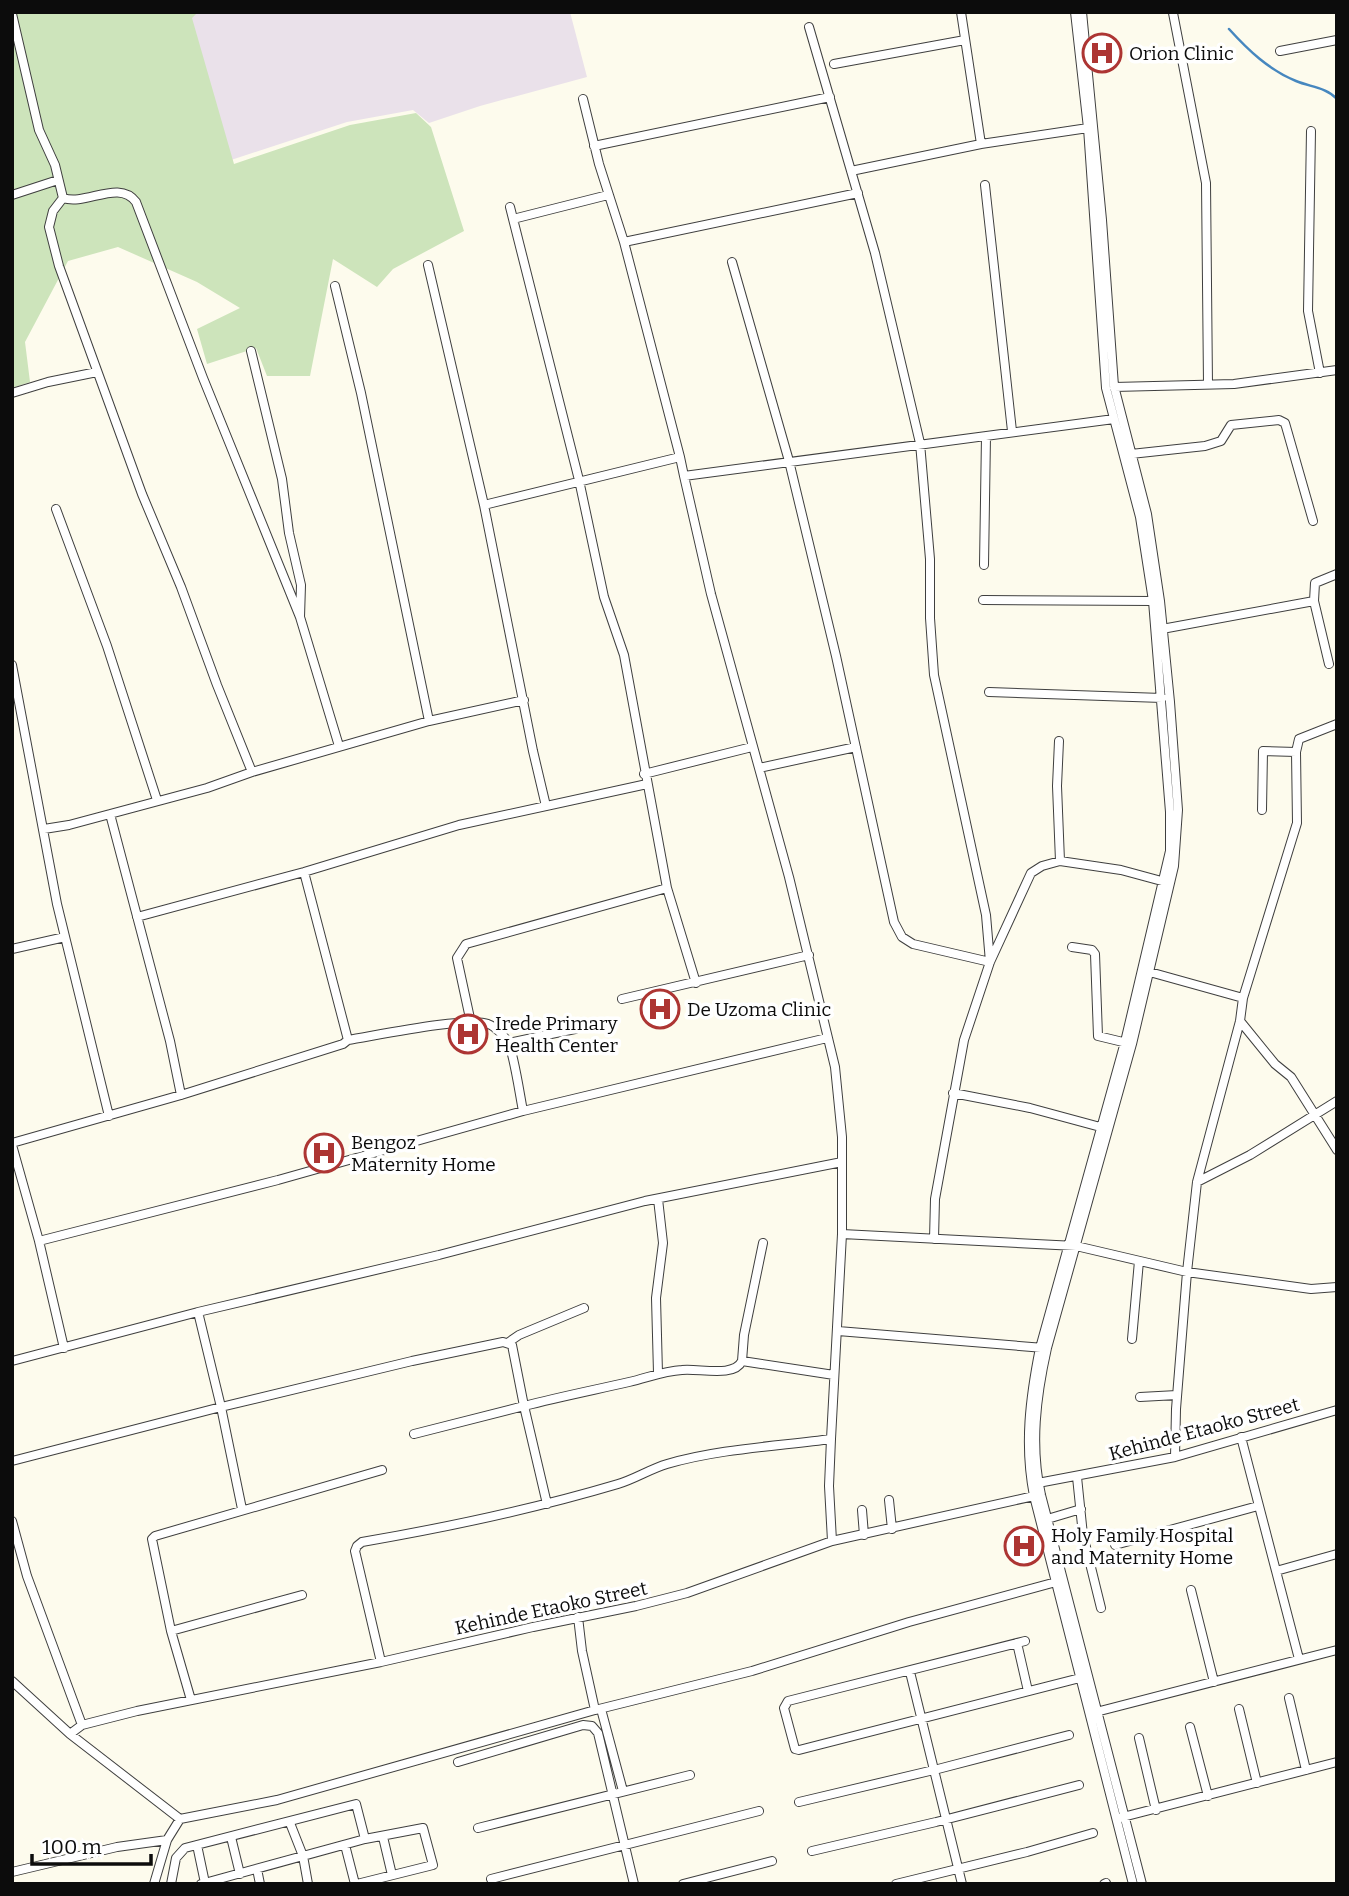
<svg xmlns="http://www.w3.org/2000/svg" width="1349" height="1896" font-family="Bitter,serif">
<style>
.industrial{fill:#eae1ea}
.green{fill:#cde4bb}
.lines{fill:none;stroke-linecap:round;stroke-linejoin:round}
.stream{stroke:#4687bf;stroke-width:2.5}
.street-casing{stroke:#3f3f3f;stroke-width:10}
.street{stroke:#fff;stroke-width:8}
.labels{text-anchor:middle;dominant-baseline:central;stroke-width:7;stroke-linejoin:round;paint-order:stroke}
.poi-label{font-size:19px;fill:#0c0c0c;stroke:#fff;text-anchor:start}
.street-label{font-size:19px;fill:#0c0c0c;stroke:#fff}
</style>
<rect width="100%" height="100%" fill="#fdfbed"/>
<!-- industrial -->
<path class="industrial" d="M191,12H570L587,77L480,106L429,123L413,110L347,122L231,160L189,14Z"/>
<!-- green -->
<path class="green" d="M12,12H198L192,18L234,164L350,125L416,113L431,127L464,231L393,269L377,287L333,259L310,376H267L256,348L207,364L197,329L240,308L197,282L118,247L68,261L25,342L30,382L12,388Z"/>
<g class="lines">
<!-- stream -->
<path class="stream" d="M1229,29C1248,50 1269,70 1296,81C1310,87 1326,87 1337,99"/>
<defs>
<path id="street" d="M961,12L981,144
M1075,12L1088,128L1106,388L1140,517L1153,601L1170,812V851L1125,1042L1040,1348C1030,1398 1024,1445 1034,1496L1133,1884
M1082,12L1102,220L1114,386L1147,514L1160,601L1170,702L1178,810L1174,866L1132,1044L1047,1348C1036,1397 1030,1446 1041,1495L1142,1884
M1173,13L1206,183L1208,384
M12,14L39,130L55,165L63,198
M809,27L875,253L920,443L930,559V618L934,675L986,915L990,962
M1280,51L1337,40
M834,64L965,40
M583,99L599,164L624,242L680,457
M1311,131L1308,311L1320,373
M594,146L830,97
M851,171L981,144L1088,128
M985,185L1012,431
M12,195L58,180
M63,198L53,211L49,227L59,266L142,494L181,587L217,685L252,772
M63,198C86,206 119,179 136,202L203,378L300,617
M510,207L579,480L604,597L624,655L667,888L696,983
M513,219L608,195
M624,242L858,193
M732,262L789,461L836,656L894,922L902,937L913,944L990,962
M428,265L484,505L533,751L546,806
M335,286L361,393L429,721
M251,351L282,479L289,533L301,585L300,617L339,746
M1114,387L1234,384L1337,370
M12,393L48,382L97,372
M1131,454L1205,446L1221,441L1231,425L1279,420L1285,423L1313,521
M684,476L711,594L789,877L835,1067L842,1137V1234L831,1439L829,1486L832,1541
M484,505L680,457L684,476L1114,419
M56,509L107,646L157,800
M984,565L986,436
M983,600L1153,601
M1314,601L1329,664
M1162,629L1314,601L1315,583L1337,574
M12,665L57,904L109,1116
M989,692L1162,698
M1059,741L1057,786L1060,861
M759,768L856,747
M644,774L752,747
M1262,810L1263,751L1296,752
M110,814L170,1041L181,1095
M44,829L69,825L207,788L252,772L429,721L524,700
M304,872L348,1040
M137,917L304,872L459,825L647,784
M1072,947L1092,950L1095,954L1098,1036L1127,1043
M12,949L65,937
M1146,971L1243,998
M622,999L809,955
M1240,1021L1275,1064L1291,1077L1337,1150
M471,1023L457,958L466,944L667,888
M508,1043L575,1029
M953,1093L1030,1108L1104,1128
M12,1143L181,1095L343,1044L348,1040C374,1036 468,1016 488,1024C495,1026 504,1036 508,1042C514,1054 520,1096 523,1111
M12,1145L39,1241L64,1348
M1197,1182L1250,1155L1337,1101
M842,1234L1076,1246L1187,1272L1311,1289L1337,1287
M934,1239L935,1199L964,1040L990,962L1031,873L1042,866L1060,861L1121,870L1169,883
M39,1241L278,1180L523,1111L827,1038
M198,1312L221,1407L242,1509
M838,1331L1044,1348
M1132,1339L1139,1261
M509,1342L519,1335L584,1308
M12,1361L198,1312L439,1255L645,1201L842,1162
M742,1361L744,1335L763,1243
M658,1373L656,1298L663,1243L658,1199
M1140,1397L1177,1395
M1241,1437L1299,1659
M1175,1457L1176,1409L1187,1272L1197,1182L1240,1021L1243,998L1297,823L1296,752L1299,739L1337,724
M12,1461L221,1407L412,1361L503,1342L512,1345L524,1406L414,1434
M1077,1477L1083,1535L1101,1608
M1038,1483L1175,1457L1337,1410
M889,1500L892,1529
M547,1504L524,1406C559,1397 594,1390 629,1382C647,1378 663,1371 682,1370C699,1368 734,1378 742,1361L834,1375
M862,1510L864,1535
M1044,1520L1081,1509
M12,1521L27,1576L82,1725
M1115,1545L1258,1506
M1276,1571L1337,1554
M1191,1590L1214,1682
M578,1617L582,1651L595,1710
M171,1631L302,1595
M1025,1641L788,1701L784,1708L795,1749L799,1750L1080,1678
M1017,1643L1028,1691
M381,1662L355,1551L357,1546L362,1542C449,1527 534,1509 618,1484C635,1479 650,1469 667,1464C717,1449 779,1446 831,1439
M910,1672L962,1884
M12,1681L70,1734L180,1819L277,1800L595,1710L752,1671L909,1622L1056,1582
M1289,1698L1306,1770
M191,1700L171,1631L152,1539L155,1536L382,1470
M601,1709L623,1791
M1239,1709L1257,1783
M1096,1712L1337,1650
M1190,1727L1208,1796
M70,1734L82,1725L137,1711L381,1662L533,1627L636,1606L687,1593L832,1541L1034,1496
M1139,1738L1156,1810
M458,1762L583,1725L592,1726L598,1733L634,1884
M799,1802L938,1769L1069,1735
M1119,1818L1337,1762
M290,1823L303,1856L308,1884
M478,1828L690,1775
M231,1837L240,1874
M383,1837L392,1875
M197,1845L205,1883
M345,1845L355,1884
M812,1851L936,1822L1079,1785
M257,1869L260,1884
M12,1872L117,1847L167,1840
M491,1879L759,1811
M154,1884L167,1840L180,1819
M171,1884L176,1858L185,1848L356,1804L365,1839
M201,1884L365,1839L423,1828L433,1865L357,1884
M683,1884L772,1861
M896,1884L1027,1852L1093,1833
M1104,1884L1106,1883"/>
</defs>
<!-- street casing -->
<use href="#street" class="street-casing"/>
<!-- street -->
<use href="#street" class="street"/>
</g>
<!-- icons -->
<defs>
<symbol id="hospital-ring" viewBox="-11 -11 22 22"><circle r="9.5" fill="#fff" stroke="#ad3533" stroke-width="1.5"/><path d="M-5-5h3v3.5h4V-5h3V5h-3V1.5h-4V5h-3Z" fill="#ad3533"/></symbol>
</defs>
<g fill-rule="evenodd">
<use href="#hospital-ring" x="1080" y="31" width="44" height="44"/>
<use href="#hospital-ring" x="638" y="987" width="44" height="44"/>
<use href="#hospital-ring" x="446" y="1012" width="44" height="44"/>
<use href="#hospital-ring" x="302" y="1131" width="44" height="44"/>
<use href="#hospital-ring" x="1002" y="1524" width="44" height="44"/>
</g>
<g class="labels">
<!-- poi labels -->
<g class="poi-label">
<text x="1129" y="53">Orion Clinic</text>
<text x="687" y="1009">De Uzoma Clinic</text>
<text x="495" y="1023">Irede Primary<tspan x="495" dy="22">Health Center</tspan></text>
<text x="351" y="1142">Bengoz<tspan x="351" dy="22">Maternity Home</tspan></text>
<text x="1051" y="1535">Holy Family Hospital<tspan x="1051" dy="22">and Maternity Home</tspan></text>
</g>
<!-- street labels -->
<g class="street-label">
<text transform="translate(1204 1429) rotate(-15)">Kehinde Etaoko Street</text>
<text transform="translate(551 1608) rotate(-12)">Kehinde Etaoko Street</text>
</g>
</g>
<!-- border -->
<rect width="1349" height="1896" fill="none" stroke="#0c0c0c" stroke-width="28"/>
<!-- scale -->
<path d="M32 1854v10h119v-10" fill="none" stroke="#0c0c0c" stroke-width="3.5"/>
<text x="42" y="1854" font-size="21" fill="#0c0c0c" stroke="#ffffff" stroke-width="5" paint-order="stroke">100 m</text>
</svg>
